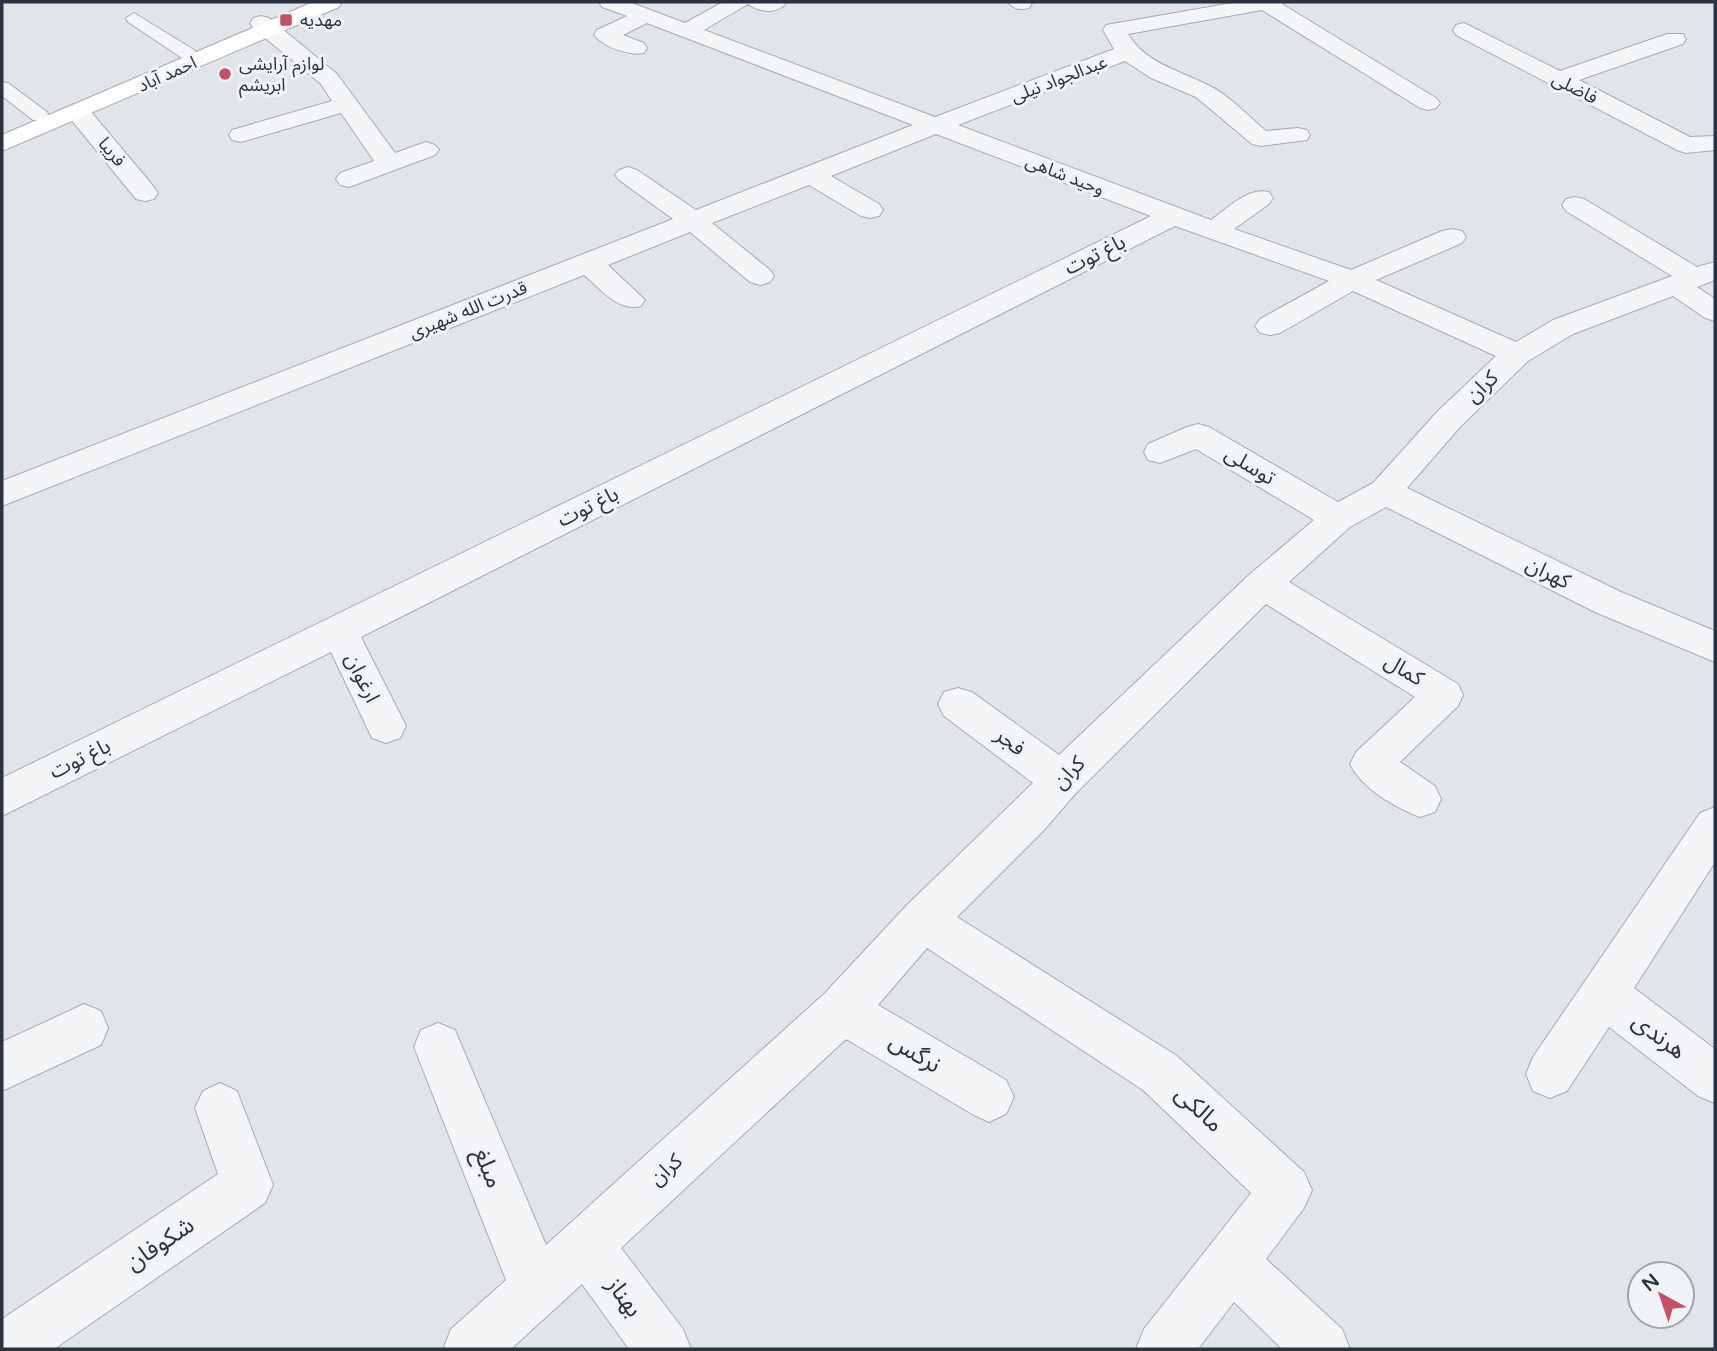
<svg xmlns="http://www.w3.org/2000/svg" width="1717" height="1351" font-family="'Varela Round','Noto Sans Arabic',sans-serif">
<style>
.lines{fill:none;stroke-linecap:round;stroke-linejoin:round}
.lane-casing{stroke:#a6abb2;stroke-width:2}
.street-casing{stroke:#a6abb2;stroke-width:2}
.secondary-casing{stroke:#a6abb2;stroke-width:2}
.lane{fill:#f3f5f7;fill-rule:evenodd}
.street{fill:#f3f5f7;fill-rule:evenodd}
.secondary{fill:#fff;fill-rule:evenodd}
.poi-dot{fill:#c45066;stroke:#f0f3f6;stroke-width:2.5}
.labels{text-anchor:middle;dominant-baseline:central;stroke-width:6;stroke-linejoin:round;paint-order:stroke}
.far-poi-label{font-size:18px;fill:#2a333f;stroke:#f0f3f6;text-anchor:start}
.far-street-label{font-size:18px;fill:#2a333f;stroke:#f0f3f6}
.street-label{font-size:21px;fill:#2a333f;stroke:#f0f3f6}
.near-street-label{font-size:24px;fill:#2a333f;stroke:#f0f3f6}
</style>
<rect width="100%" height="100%" fill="#e1e4e8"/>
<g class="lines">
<defs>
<path id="lane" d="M134,13L194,50L197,54L194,58H182L128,22L126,18Z
M2,82L8,83L47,112L49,116L47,120H33L2,96Z"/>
<path id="street" d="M599,2H629L685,23L723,2H787C778,15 759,12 748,4L704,30L935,117L1114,49L1103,30L1106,25L1238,2H1284L1282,4L1436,98L1440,103L1436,108L1428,110L1420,108L1262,10L1128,34C1146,64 1181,71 1210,86C1230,96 1249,117 1266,131L1298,128L1307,130L1310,135L1307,140L1261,146L1252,144L1196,97L1151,78L1125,61L958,125L1211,220C1228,208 1248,187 1269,192L1273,198L1269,204L1234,229L1351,270L1442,231L1452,229L1462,231L1466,237L1462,243L1376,280L1516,342L1553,320L1672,276L1566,211L1562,205L1566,199L1575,197L1584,199L1697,267L1715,262V280L1697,287L1715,299V321L1705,318L1673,296L1573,334L1528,361L1460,427L1407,488L1621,592L1715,631V662L1595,612L1386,507L1350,527L1289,582L1458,684L1463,695L1458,706L1400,762L1435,786L1441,799L1435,812L1420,817C1396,808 1361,788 1350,764L1356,752L1415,697L1266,604L1076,793L1044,830L957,917L1177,1056L1304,1172L1312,1190L1304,1208L1266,1259L1342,1329L1350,1349H1282L1234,1302L1198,1349H1136L1144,1329L1251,1193L1143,1090L927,948L878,1005L1006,1080L1014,1097L1006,1114L989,1122L972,1114L846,1039L621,1248L683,1329L691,1349H629L582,1284L511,1349H443L451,1329L506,1280L414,1047L421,1030L438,1023L455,1030L546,1245L825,993L907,905L1033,783L944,716L938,704L944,692L958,688L972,692L1059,755L1250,574L1314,520L1196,449L1160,463L1148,460L1144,452L1148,444L1187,427L1198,424L1209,427L1338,502L1373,483L1438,411L1496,356L1353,291L1280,333L1270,335L1260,333L1255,326L1260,319L1329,281L1175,226L361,637L406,726L400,738L386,743L372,738L331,652L2,816V778L1151,216L936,134L831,176L879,204L883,210L879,216L870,218L861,216L809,185L712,223L770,270L774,276L770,282L760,285L750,282L690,232L608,265L645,300L641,306C618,312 601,289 584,275L2,506V481L673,219L619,180L615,175L619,170L628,167L637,170L696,210L913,125L647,23L623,35L644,43L647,48L644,53C630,56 603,47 594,35L597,30L627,16L602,7Z
M1008,2H1031L1032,3L1029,8C1020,10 1014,10 1008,2Z
M261,16L269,18L337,74L395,153L426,142L435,145L439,150L435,155L349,187L340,185L336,179L340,173L374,161L341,113L241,142L232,140L229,135L232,130L332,101L321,84L253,28L250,23L253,18Z
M1464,23L1560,71L1667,34H1683L1686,39L1683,44L1579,80L1690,137L1715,136V150L1686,153L1677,150L1456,35L1453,30L1456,25Z
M78,105L87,107L154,187L158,193L154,199L145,201L136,199L69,117L66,112L69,107Z
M1715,807V862L1634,988L1715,1049V1103L1698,1096L1609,1027L1567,1091L1550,1098L1533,1091L1526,1074L1533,1057L1700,813Z
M84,1004L101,1011L108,1028L101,1045L2,1091V1042Z
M220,1083L237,1091L273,1185L265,1203L54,1349H2V1319L218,1174L195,1108L203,1091Z"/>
<path id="secondary" d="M313,2H342L339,7L2,151V135Z"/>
</defs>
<!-- lane casing -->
<use href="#lane" class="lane-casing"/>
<!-- street casing -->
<use href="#street" class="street-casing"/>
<!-- secondary casing -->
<use href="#secondary" class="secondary-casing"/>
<!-- lane -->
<use href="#lane" class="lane"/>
<!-- street -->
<use href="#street" class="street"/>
<!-- secondary -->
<use href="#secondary" class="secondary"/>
</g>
<!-- markers -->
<g class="poi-dot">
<rect x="279" y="13" width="14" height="14" rx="3.5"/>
<circle cx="225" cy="74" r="7"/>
</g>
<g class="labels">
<!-- far-poi labels -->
<g class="far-poi-label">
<text x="300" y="20">مهدیه</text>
<text x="239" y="64">لوازم آرایشی<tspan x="239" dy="21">ابریشم</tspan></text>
</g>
<!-- far-street labels -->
<g class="far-street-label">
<text transform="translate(167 74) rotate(-24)">احمد آباد</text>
<text transform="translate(1059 79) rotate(-21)">عبدالجواد نیلی</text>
<text transform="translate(1575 88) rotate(27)">فاضلی</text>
<text transform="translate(112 152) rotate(50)">فریبا</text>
<text transform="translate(1065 175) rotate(21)">وحید شاهی</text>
<text transform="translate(468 310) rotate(-22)">قدرت الله شهیری</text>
</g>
<!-- street labels -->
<g class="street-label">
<text transform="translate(1095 255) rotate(-26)">باغ توت</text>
<text transform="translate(1482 387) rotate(-44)">کران</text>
<text transform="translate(1250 466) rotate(31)">توسلی</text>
<text transform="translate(588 507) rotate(-26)">باغ توت</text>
<text transform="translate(1548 573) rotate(26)">کهران</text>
<text transform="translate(1404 670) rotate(31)">کمال</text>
<text transform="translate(362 678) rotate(64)">ارغوان</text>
<text transform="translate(1010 742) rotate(37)">فجر</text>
<text transform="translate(80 759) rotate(-26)">باغ توت</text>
<text transform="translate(1069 773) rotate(-46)">کران</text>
<text transform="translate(666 1170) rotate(-42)">کران</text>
</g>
<!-- near-street labels -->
<g class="near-street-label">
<text transform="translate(1659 1036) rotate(37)">هرندی</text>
<text transform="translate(915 1053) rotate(31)">نرگس</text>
<text transform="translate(1199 1109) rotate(43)">مالکی</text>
<text transform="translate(488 1168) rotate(68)">مبلغ</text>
<text transform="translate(160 1244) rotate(-34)">شکوفان</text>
<text transform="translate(624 1297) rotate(54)">بهناز</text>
</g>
</g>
<!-- border -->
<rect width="1717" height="1351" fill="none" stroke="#2a333f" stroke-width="7"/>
<!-- north arrow -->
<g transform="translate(1661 1295) rotate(320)"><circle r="33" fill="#f0f3f6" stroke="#a1a6ad" stroke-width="2"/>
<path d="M0-5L12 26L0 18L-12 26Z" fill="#c45066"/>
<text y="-10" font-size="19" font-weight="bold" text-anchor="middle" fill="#2a333f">N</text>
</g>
</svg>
